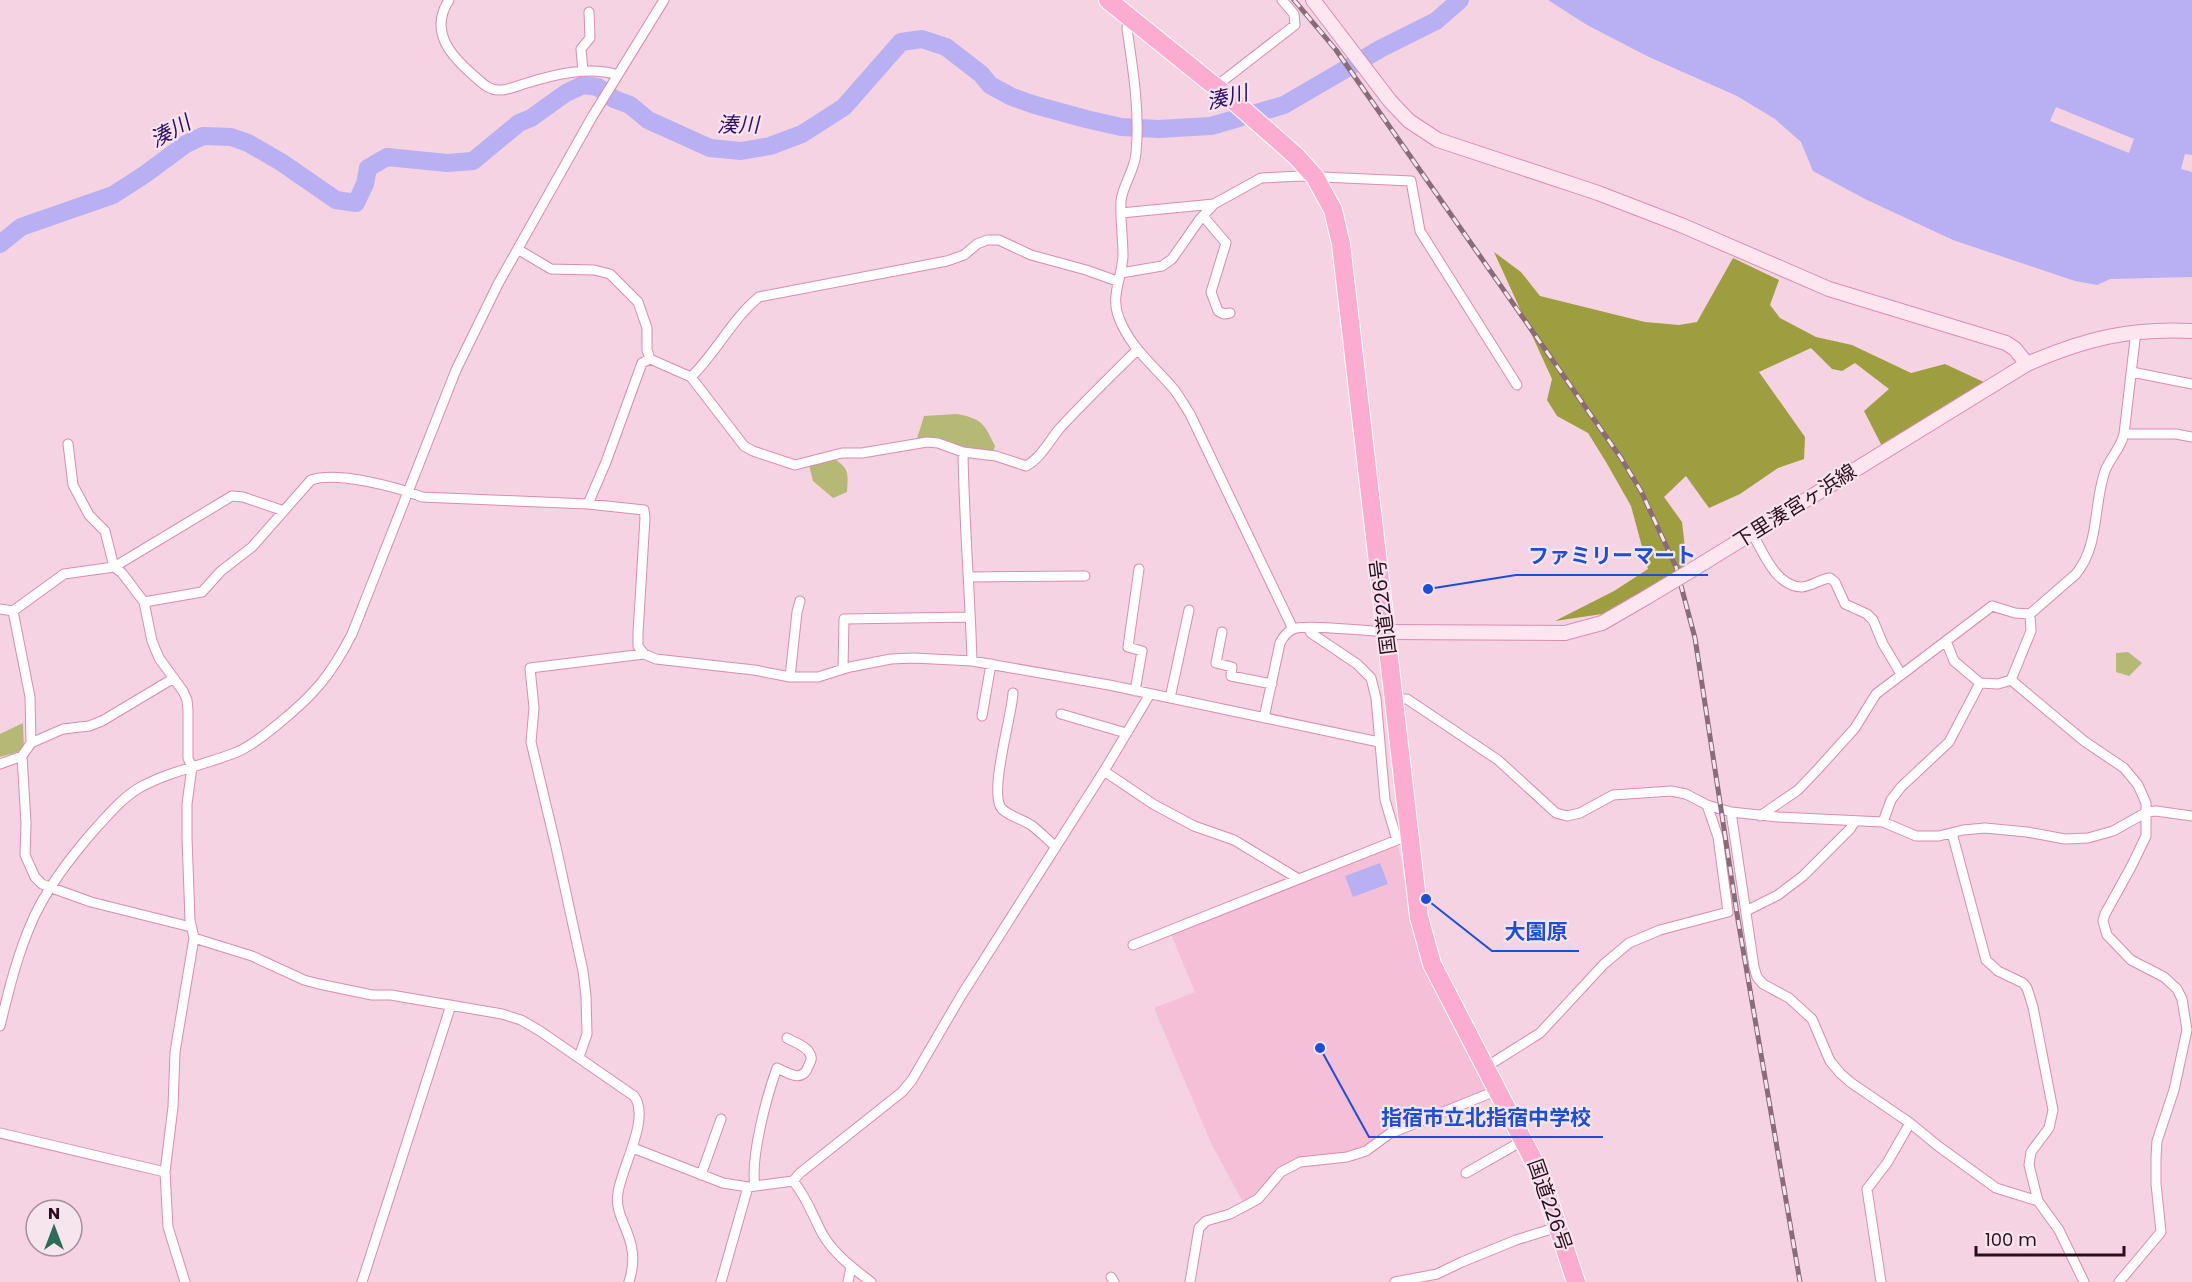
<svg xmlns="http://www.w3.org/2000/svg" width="2192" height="1282" font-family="Poppins,'Noto Sans JP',sans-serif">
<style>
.built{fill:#f6bfd8}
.green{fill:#b6b875}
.forest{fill:#9e9e40}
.water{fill:#b8b0f2}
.pier{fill:#f5d3e2}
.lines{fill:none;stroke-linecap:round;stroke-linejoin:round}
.river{stroke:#b8b0f2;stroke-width:18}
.street-casing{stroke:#da8cb1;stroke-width:11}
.secondary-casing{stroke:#da8cb1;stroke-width:16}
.highway-casing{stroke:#fff;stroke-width:20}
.street{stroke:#fff;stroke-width:9}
.secondary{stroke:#fee6f1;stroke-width:14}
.highway{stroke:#fcabd1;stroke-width:18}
.rail-casing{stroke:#8a6b7a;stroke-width:5}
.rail{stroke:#f7e5ed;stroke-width:3;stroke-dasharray:9;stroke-linecap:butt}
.secondary-bridge-casing{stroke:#da8cb1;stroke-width:16;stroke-linecap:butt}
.secondary-bridge{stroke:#fee6f1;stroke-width:14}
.labels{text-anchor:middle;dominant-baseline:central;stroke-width:4.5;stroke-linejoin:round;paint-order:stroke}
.street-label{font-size:20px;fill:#2c0f1e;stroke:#f7e5ed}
.water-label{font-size:21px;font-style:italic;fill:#2f0d6d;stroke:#f7e5ed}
.leader{fill:none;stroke:#1d4ed8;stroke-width:2}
.callout-dot{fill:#1d4ed8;stroke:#f7e5ed;stroke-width:2}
.callout-label{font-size:21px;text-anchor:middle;font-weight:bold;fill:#1d4ed8;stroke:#f7e5ed;stroke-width:4.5;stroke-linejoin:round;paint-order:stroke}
</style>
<rect width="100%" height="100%" fill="#f5d3e2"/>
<!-- built -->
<path class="built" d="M1398,845L1416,934L1491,1088L1387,1131L1363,1149L1351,1154L1299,1159L1244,1204L1211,1143L1154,1008L1195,992L1170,932Z"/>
<!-- green -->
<path class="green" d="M957,414C982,419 984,423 995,446L993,452L965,449L932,438L917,439L924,416Z
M833,458C850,469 848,473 847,492L833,498L813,481L809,465Z
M2128,652L2142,663L2129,676L2116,672V653Z
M23,723L24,750L0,757V734Z"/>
<!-- forest -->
<path class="forest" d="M1494,252L1521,272L1540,296L1645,322L1679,325L1697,322L1733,258L1779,280L1770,305L1780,318L1816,337L1852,345L1911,373L1945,364L1988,384L1883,448L1864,411L1889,389L1855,363L1842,371L1832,369L1811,348L1759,372L1805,437L1804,459L1778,468L1740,494L1709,508L1686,476L1664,497L1682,522L1688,574L1602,614L1555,621L1614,591L1648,569L1631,506L1606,462L1588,433L1557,416L1547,400L1552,379Z"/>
<!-- water -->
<path class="water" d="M1548,0H2192V277L2110,279L2097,285L2075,281L1953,240L1865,199L1813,171L1801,142L1775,119L1737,96L1649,57L1587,25Z
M1380,863L1388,884L1353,897L1345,876Z"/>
<!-- pier -->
<path class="pier" d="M2056,107L2134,139L2129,153L2050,121Z
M2185,154L2192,155V172L2181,169Z"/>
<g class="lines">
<!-- river -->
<path class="river" d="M0,244L21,227L113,195L144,175L186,144L203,136L231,137L248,143L281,162L336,200L356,203L365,184L368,168L387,157L447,163L473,161L519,123L531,118L566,93L583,85L598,87L614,99L630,105L648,120L710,148L741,151L770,146L802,134L844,107L901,42L922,39L946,47L981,74L990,85L1012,97L1035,105L1086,119L1121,127L1158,129L1211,126L1284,105L1380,49L1436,21L1460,0"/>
<defs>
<path id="street" d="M449,0C429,31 450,55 473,75C481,82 489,91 500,90C509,90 519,85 527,83C556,74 589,66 618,75
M1128,17L1127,29C1133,69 1140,113 1136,153C1135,170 1123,184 1121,201C1120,219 1123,238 1123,256C1122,278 1110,296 1119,318C1130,347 1153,365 1172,387C1179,395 1184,405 1190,414L1293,629
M583,71L581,49L590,38L589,12
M1215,87L1295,25L1294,14L1282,0
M1121,213L1214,204
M1203,216L1226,243L1211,292L1218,311L1224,314L1230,313
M519,250L551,269L594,270L610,274L638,302L647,328V350L650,359
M1121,273L1162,266L1172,259L1200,219L1214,204L1261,178L1300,176L1411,181L1420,231L1517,385
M2132,372L2192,384
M691,377L744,446L753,451L795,465L842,453H862L927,442L938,443L963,452L996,456L1026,466C1041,458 1049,441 1060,428C1085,401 1111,376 1137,350
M2124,434H2176L2192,437
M68,444L73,485L89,515L105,531L114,567L122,573L144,602L152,641L159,658L183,691L187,700L188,710V758L192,767L187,804V838L190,920L194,938L175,1052L173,1107L165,1172L168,1227L185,1282
M963,452C964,521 970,591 972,661
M588,504L606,462L642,363L650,359L691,377C716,353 732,319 759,297L947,261L964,255L977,244L987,240H999L1031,255L1086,270L1117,281
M1752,533C1763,552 1776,587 1802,587C1812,586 1820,579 1830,578L1835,582L1845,604L1867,614L1873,620L1883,644L1901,674
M969,577L1085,576
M144,602L202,592L221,571L252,547L311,480C337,471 397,487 422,497L588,504L644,510L645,518L638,633V646L644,654
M0,609L13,611L64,574L114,567L232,496L243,497L284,511
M13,611L30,697L31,743
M1308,628L1311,633L1357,664L1371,678L1376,698L1385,800L1397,840
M1222,632L1216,663L1232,667L1231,676L1272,684
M1946,641L1954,661L1980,683
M843,669L844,619L970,617
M790,677L797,612L800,601
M174,678L102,721L89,726L63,729L31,743L22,756L26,823L25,855L35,877L42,884L52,888L91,902L191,927
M2011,680L2084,741L2124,768L2138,785L2146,803V836L2131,867L2105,914L2103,921L2107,935L2131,960L2164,977L2177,989L2182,999L2187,1030L2174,1090L2157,1141L2156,1157V1184L2161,1232L2119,1282
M1135,691L1142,651L1128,647L1139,569
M1013,693C1012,716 988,794 1002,809C1009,816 1022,819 1031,825C1039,831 1047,839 1056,847
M1170,698L1189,610
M1394,699H1407L1498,760L1556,813L1567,816L1580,813L1613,795L1671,791L1686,794L1707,805L1731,812L1778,817L1883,822L1916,836H1939L1963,830L1985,828L2027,832L2065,839L2088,838L2113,831L2147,812L2156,811L2192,816
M1061,714L1126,733
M982,716L991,664
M1264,718L1280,643C1283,637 1287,632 1293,629C1304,624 1370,631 1386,632
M0,764L22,756
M1104,771L1153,804L1194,826L1234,840L1297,878
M1731,812L1754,967L1757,977L1763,984L1789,998L1812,1019L1830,1061L1840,1073L1850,1082L1910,1123L1938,1146L1996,1188L2038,1201
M1760,816L1798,790L1818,769L1855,728L1876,694L1992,606L2015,613L2030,614L2076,574C2100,545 2093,505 2105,471C2110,458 2121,448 2124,434L2136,331
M1883,822L1891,800L1901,787L1949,742L1980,683L1998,684L2011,680L2031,631L2030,614
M1952,833L1986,960L1998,971L2023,983L2027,988L2033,1007L2053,1110L2049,1128L2031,1152L2029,1165L2038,1201L2059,1230L2084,1282
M1746,911L1778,895L1803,876L1850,829L1855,821
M194,938L252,956L304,980L319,984L372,995H391L502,1014L521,1020L540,1031L634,1096C651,1118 621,1168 618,1193C614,1213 630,1230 632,1250C634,1261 632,1272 629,1282
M1133,945L1397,840L1409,837
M0,1026C9,989 18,952 34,917C48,887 74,853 96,828C109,814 122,798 139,788C169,771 205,765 237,752C251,746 266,734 278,724C314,695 331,675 352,634L456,370L498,284L592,117L664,0
M579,1057L587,1034L586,996L583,971L556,847L531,742L534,708L530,668L644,654L656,659L754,670L790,677H818L850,667L891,659L914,658L972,661L1109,685L1379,742
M1486,1067L1540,1033L1604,964L1629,943L1660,930L1728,912L1718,837L1707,805
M0,1133L165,1172
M633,1148L723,1183L748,1187L793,1181L800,1173L902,1092L912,1080L961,996L1104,771L1150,694
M1466,1173L1524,1140
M701,1175L721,1119
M793,1181C807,1197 813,1217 823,1235C835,1255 853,1268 871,1282
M755,1186C750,1158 767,1095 777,1068C788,1073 802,1083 808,1067C810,1063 813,1058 810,1054C807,1046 793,1042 787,1038
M1111,1277L1114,1282
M362,1282L451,1005
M721,1282L748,1187
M848,1282L851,1267
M1190,1282L1199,1228L1206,1221L1230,1214L1258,1199L1281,1172L1300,1162L1347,1157L1366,1151L1389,1134L1498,1090
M1395,1282L1437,1274L1462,1262L1516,1240L1558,1227
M1881,1282L1867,1189L1887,1163L1910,1123"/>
<path id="secondary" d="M1313,0L1390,101L1409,121L1438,140L1598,193L1681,225L1829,289L2006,343L2015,349L2027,364
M1692,570L2027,364C2085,339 2128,328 2192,331
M1386,632L1565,633L1602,623L1647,597"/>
<path id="highway" d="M1108,0L1237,104L1296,156L1315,177L1333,210L1341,244L1419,917L1432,964L1539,1171L1576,1282"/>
</defs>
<!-- street casing -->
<use href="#street" class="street-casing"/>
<!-- secondary casing -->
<use href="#secondary" class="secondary-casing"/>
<!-- highway casing -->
<use href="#highway" class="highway-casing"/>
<!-- street -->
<use href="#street" class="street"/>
<!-- secondary -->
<use href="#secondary" class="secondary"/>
<!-- highway -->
<use href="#highway" class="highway"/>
<defs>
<path id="rail" d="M1294,0L1336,50L1621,458L1641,491L1676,567L1695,638L1737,914L1800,1282"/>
</defs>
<!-- rail casing -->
<use href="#rail" class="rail-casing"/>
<!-- rail -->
<use href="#rail" class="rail"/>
<defs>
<path id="secondary-bridge" d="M1647,597L1692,570"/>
</defs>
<!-- secondary-bridge casing -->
<use href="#secondary-bridge" class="secondary-bridge-casing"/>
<!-- secondary-bridge -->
<use href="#secondary-bridge" class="secondary-bridge"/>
</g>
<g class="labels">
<!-- street labels -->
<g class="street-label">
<text transform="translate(1795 506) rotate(-32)">下里湊宮ヶ浜線</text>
<text transform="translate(1383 607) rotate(-97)">国道226号</text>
<text transform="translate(1550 1205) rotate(71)">国道226号</text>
</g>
<!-- water labels -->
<g class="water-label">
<text transform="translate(1227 97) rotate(-14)">湊川</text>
<text x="738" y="124">湊川</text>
<text transform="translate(170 131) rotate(-29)">湊川</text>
</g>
</g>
<!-- callouts -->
<path class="leader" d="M1428 589L1516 575H1708M1426 899L1492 951H1579M1320 1048L1369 1137H1603"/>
<g class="callout-dot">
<circle cx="1428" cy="589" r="6"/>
<circle cx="1426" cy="899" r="6"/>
<circle cx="1320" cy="1048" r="6"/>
</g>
<g class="callout-label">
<text x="1612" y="563">ファミリーマート</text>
<text x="1536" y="939">大園原</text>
<text x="1486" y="1125">指宿市立北指宿中学校</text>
</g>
<!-- north arrow -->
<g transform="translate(54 1228)"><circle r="28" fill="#f7e5ed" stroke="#a68f9a" stroke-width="1.5"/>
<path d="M0-4.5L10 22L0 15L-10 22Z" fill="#2e6c58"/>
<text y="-9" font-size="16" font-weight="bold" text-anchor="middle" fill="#2c0f1e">N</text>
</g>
<!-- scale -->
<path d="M1976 1246v9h148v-9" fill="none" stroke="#2c0f1e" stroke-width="3"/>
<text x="1985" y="1246" font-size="18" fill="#2c0f1e" stroke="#f7e5ed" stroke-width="4.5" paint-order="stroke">100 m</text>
</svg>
